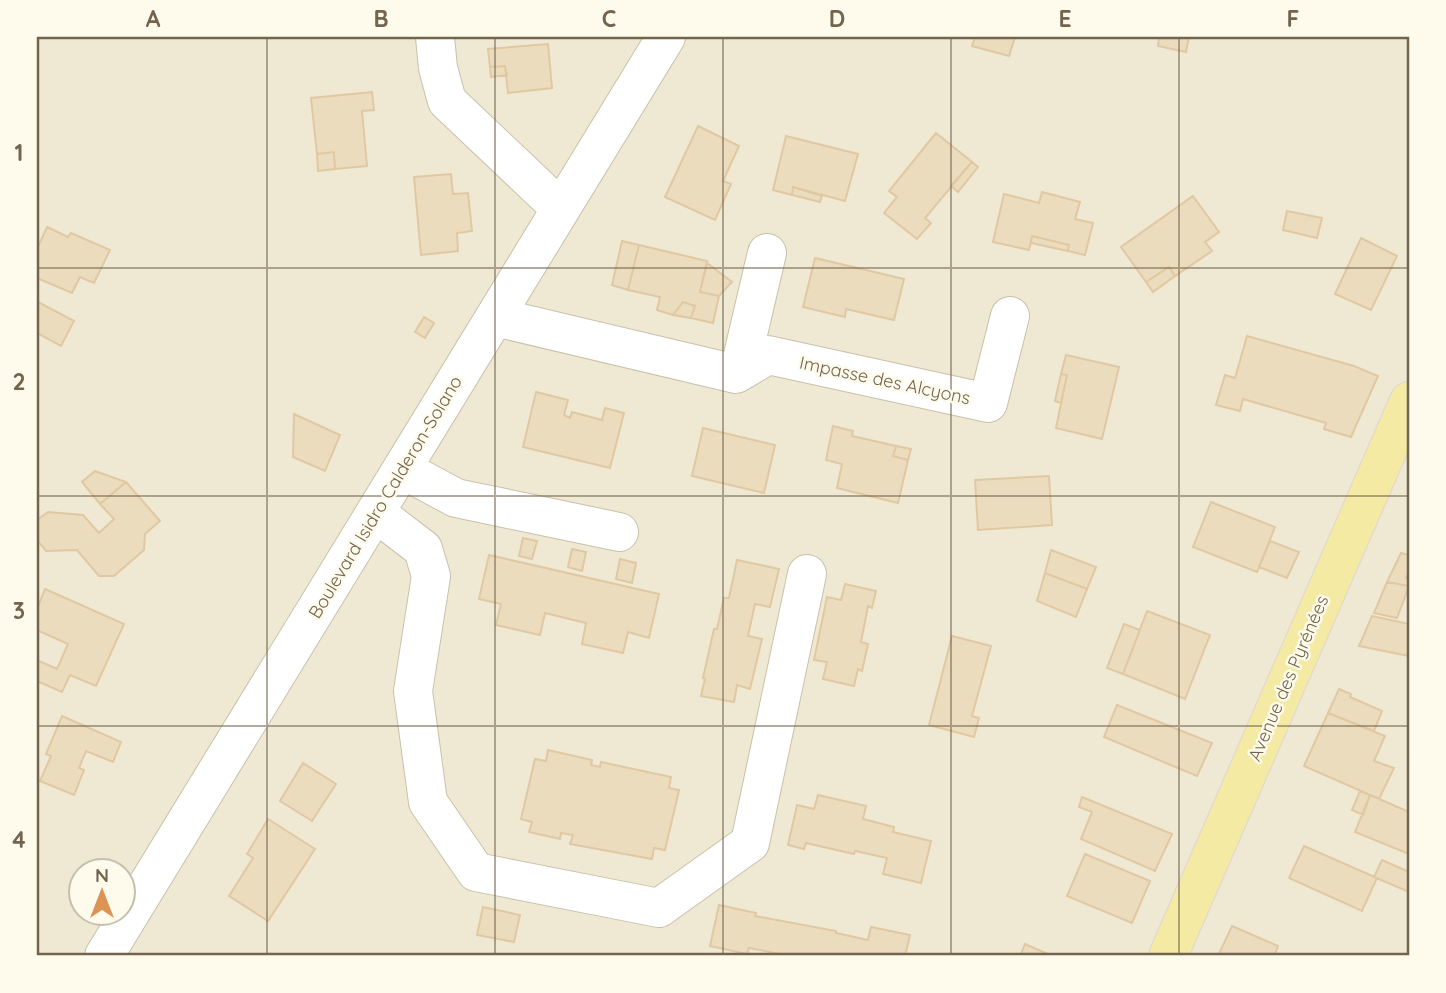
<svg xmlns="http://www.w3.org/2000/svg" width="1446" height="993" font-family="Quicksand,sans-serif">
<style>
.residential{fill:#efe9d3;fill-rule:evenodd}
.building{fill:#ecdcbe;stroke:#e0c8a2;stroke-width:2}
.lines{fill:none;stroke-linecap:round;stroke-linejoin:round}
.minor-casing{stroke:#c9c0ab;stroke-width:40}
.major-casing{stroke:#dbd7d1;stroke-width:40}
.minor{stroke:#fff;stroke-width:38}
.major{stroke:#f4eaa4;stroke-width:38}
.grid{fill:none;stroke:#73644d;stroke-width:2;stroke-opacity:0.55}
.labels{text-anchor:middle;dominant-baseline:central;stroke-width:5;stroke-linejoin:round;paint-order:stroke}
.street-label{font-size:18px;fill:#73644d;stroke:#fefbed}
.neatline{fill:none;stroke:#73644d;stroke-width:2.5}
.grid-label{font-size:23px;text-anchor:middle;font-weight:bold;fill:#73644d}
</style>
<rect width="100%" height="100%" fill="#fbf8e7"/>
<!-- residential -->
<path class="residential" d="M37,37H1409V956H37ZM80,870H122V912H80Z"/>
<!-- building -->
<path class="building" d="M975,37H1015L1009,56L972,46Z
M1159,37H1189L1186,52L1158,46Z
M548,44L552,88L508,93L505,66L490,67L488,49Z
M505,66L507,75L491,77L490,67Z
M372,92L374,110L362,111L367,166L335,169L334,152L317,154L311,98Z
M698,126L739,146L723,181L731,184L715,220L665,197Z
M936,133L972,162L925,218L931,223L917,239L884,213L897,197L889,191Z
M786,136L858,154L845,201L793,187L792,195L773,190Z
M334,152L335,169L318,171L317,154Z
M972,162L978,167L958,192L951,186Z
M451,174L453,194L468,193L472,231L457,233L458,251L421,255L414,177Z
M793,187L822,196L820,202L792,195Z
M1042,192L1080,202L1075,219L1093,223L1085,255L1068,251L1069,245L1032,236L1029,250L993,242L1004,194L1039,203Z
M1193,196L1219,232L1205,242L1212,251L1175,276L1169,267L1146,282L1121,247Z
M1287,211L1322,218L1317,238L1283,230Z
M47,227L68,237L71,233L110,250L94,283L80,277L72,293L37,278V249Z
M1032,236L1069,245L1068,251L1031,243Z
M1361,238L1397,256L1371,310L1335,294Z
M622,241L639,245L628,290L612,285Z
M639,245L707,261L700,292L719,296L713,323L691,318L695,306L683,302L673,315L657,310L660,297L628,290Z
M815,258L904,279L894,320L846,309L845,317L803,307Z
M707,263L732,282L719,296L700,292Z
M1169,267L1175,276L1153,292L1146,282Z
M38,302L74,321L61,346L37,333Z
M683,302L695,306L691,318L673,315Z
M424,317L434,323L425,338L415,332Z
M1247,336L1354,366L1378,376L1351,437L1324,429L1326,423L1243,399L1240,411L1216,405L1225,375L1235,378Z
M1066,355L1119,367L1102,439L1056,428L1067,375L1061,374Z
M1061,374L1067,375L1061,403L1055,401Z
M536,392L568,400L564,415L570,418L572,412L602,420L605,408L624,413L610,468L523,447Z
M294,414L340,435L325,471L293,457Z
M833,426L853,431L852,436L896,446L893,456L908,460L898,503L837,488L842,464L826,460Z
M703,428L775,445L764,493L692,476Z
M896,446L911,449L908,460L893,456Z
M95,471L126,482L100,504L82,482Z
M1049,476L1052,525L978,530L975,480Z
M126,482L160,521L145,534L144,550L114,576H99L77,550L46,551L37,540V520L48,512L83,515L99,533L114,519L100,504Z
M1211,502L1275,527L1257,572L1193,547Z
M523,538L537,541L532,559L519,556Z
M1270,541L1299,552L1287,578L1259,567Z
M572,549L586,552L582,571L568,567Z
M1051,550L1096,567L1087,589L1045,573Z
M1401,553L1409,555V572L1406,578L1409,580V586L1387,582Z
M489,555L659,594L649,638L628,632L623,653L582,644L586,623L545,613L540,635L496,625L501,604L479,599Z
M620,559L636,563L632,583L616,579Z
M737,560L779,569L770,607L755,604L748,636L762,639L750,689L737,685L734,702L701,696L705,679L703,678L714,629H717L724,598H729Z
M1045,573L1087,589L1076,617L1037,601Z
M1387,582L1409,586L1397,618L1374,613Z
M845,584L876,591L872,608L868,606L861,642L868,644L862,671L858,669L854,686L823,679L827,662L814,660L827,597L841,600Z
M45,589L124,624L96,686L70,675L62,692L37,681V660L57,669L68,644L37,630V609Z
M1147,611L1210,635L1185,699L1123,674Z
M1372,616L1409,624V656L1359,646Z
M1124,624L1140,630L1123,674L1107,668Z
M952,636L991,646L972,716L979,718L974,737L929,725Z
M1339,689L1351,694L1350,697L1382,711L1374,731L1328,713Z
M1117,705L1212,743L1197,776L1104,737Z
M1328,713L1385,736L1374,761L1394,768L1379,799L1304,766Z
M62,716L121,742L113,762L86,751L79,768L84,770L74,795L40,781L51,756L46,754Z
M548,750L592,760L591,765L600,767L601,762L671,777L669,788L679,790L665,850L654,848L652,859L570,844L573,835L561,833L560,839L529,832L532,822L521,819L535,759L546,761Z
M303,763L336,784L312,821L280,801Z
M1360,791L1370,795L1363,815L1352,810Z
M818,795L866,806L863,819L894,827L893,832L931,841L921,883L883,874L887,858L855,851L854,854L806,843L804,849L788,845L797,805L814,809Z
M1370,795L1409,812V854L1355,832Z
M1082,797L1172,834L1155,871L1081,839L1092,812L1079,807Z
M268,819L315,849L268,921L229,896L253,858L247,854Z
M1304,846L1377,878L1362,911L1289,878Z
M1085,854L1150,881L1132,923L1067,896Z
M1382,860L1409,872V892L1374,877Z
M719,905L756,913L755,916L836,931V933L868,940L871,927L910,935L905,956H780L781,954L749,948L747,954L710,946Z
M483,907L520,915L514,942L477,935Z
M1232,926L1278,946L1274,956H1218Z
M1025,944L1052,956H1020Z"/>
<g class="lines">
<defs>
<path id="minor" d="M435,37L438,68L447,101L561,209
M495,317L736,374L768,355L988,403L1010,316
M739,372L767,253
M402,469L456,498L619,532
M376,513L423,549L431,576L413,691L428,802L476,872L659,908L750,843L807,574
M104,956L666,37"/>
<path id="major" d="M1168,956L1409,401"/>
</defs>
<!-- minor casing -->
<use href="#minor" class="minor-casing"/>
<!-- major casing -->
<use href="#major" class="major-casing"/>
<!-- minor -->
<use href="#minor" class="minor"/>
<!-- major -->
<use href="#major" class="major"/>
</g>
<!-- grid -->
<path class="grid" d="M267,37V956M495,37V956M723,37V956M951,37V956M1179,37V956M37,268H1409M37,496H1409M37,726H1409"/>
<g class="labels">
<!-- street labels -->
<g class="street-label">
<text transform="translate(885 380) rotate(12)">Impasse des Alcyons</text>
<text transform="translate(385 497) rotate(-59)">Boulevard Isidro Calderon-Solano</text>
<text transform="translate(1288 678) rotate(-67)">Avenue des Pyrénées</text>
</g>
</g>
<!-- border -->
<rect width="1446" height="993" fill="none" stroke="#fefbed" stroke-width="77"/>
<!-- north arrow -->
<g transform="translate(102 892)"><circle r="33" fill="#fefbed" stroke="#c6bfad" stroke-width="2"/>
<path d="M0-5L12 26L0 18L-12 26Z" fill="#dc9455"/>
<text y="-10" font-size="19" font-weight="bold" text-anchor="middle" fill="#73644d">N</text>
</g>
<rect x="38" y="38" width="1370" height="916" class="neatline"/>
<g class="grid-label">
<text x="153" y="27">A</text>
<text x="381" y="27">B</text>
<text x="609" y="27">C</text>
<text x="837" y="27">D</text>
<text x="1065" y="27">E</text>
<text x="1293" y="27">F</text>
<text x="19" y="161">1</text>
<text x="19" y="390">2</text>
<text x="19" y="619">3</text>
<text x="19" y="848">4</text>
</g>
</svg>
